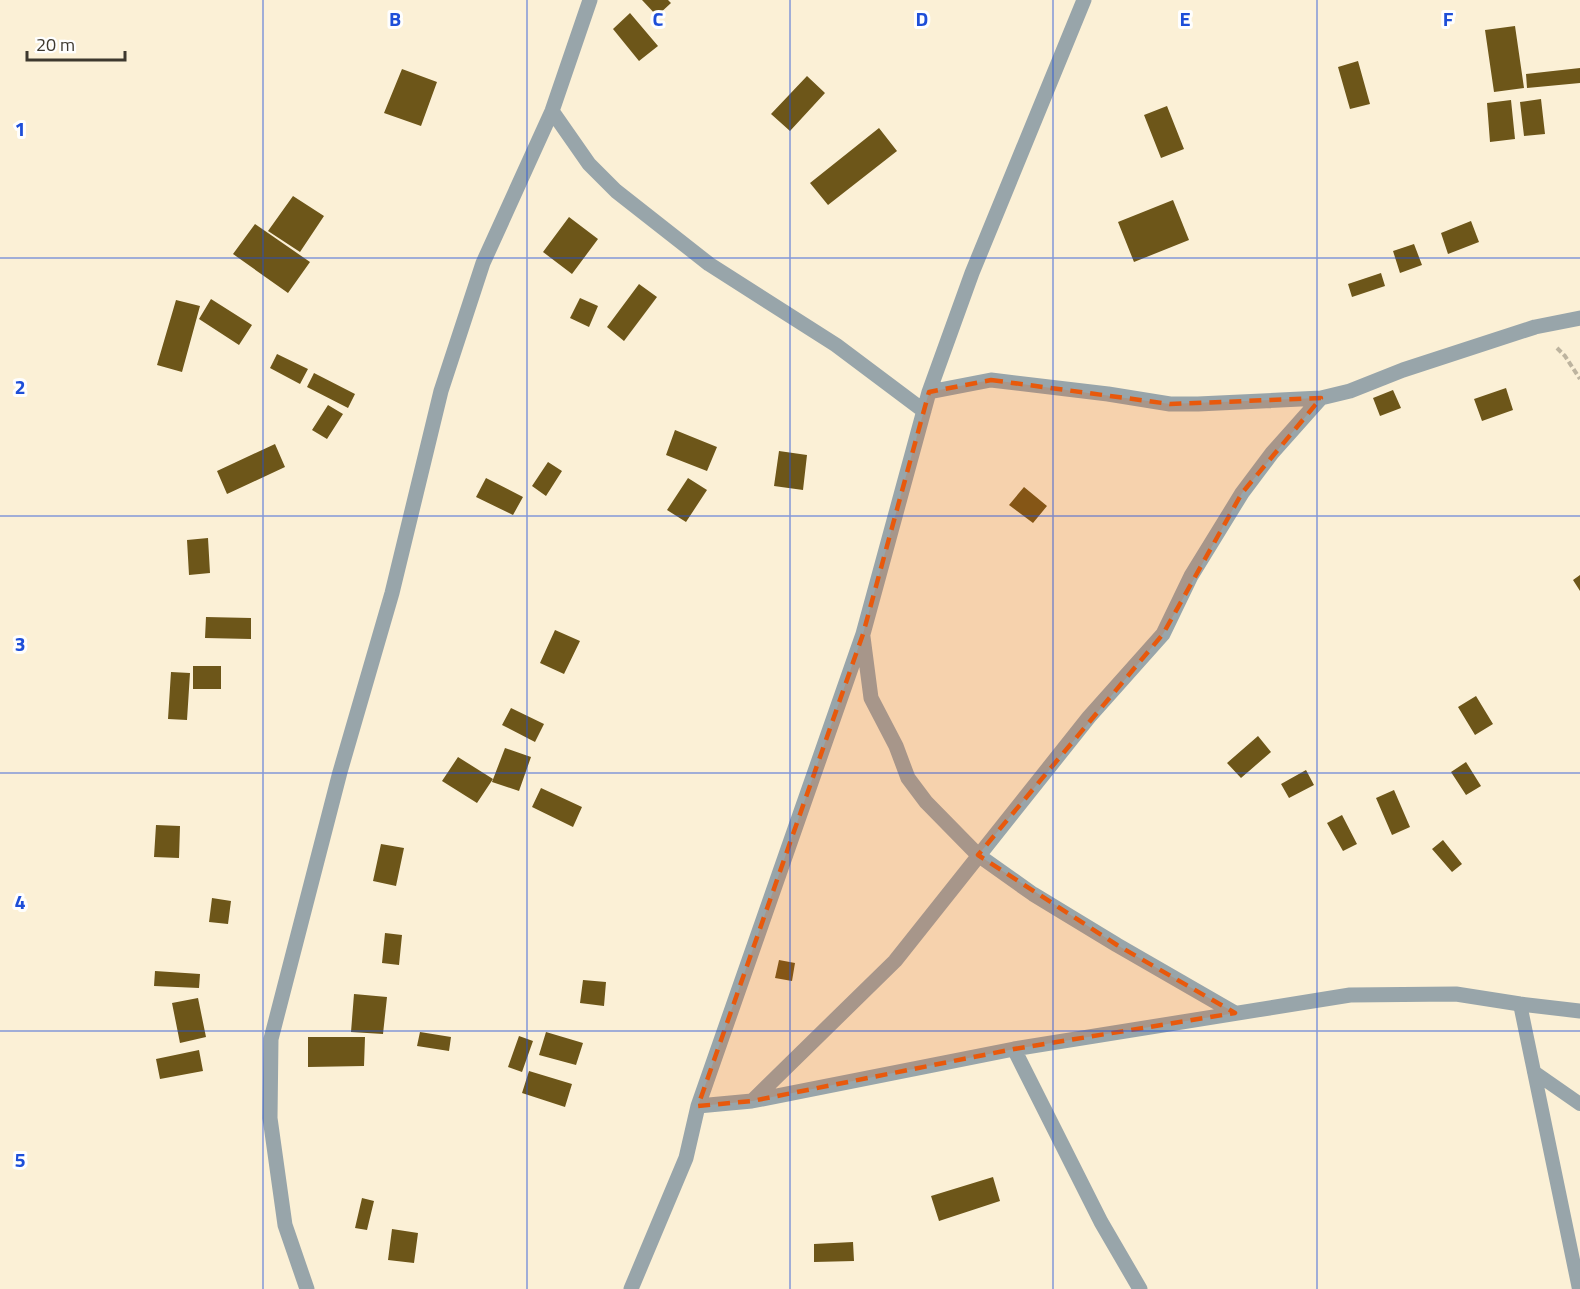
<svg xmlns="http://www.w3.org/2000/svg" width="1580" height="1289" font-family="'Titillium Web',sans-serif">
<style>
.building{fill:#6d5619}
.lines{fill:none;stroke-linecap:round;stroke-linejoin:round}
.path{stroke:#bdb49f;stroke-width:4;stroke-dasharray:6 3;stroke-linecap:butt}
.service{stroke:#98a5aa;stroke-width:14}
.minor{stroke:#98a5aa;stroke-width:15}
.marked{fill:#e8590c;fill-opacity:0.2;stroke:#e8590c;stroke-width:4.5;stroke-dasharray:12 8;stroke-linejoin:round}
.grid{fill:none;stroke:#1d4ed8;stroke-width:1.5;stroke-opacity:0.55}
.grid-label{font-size:20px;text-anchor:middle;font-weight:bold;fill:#1d4ed8;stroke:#fefefe;stroke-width:6;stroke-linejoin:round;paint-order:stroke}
</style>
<rect width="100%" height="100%" fill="#fbf0d6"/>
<!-- building -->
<path class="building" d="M642,0H668L671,3L657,16Z
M630,13L658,46L639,61L613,29Z
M1515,26L1524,88L1494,92L1485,30Z
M1358,61L1370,104L1350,109L1338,67Z
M1580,68V83L1527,88L1526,74Z
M402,69L437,82L421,126L384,113Z
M807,76L825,93L790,131L771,114Z
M1541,99L1545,134L1524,136L1520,102Z
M1511,100L1515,139L1490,142L1487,103Z
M1167,106L1184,149L1161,158L1144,115Z
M879,128L897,151L828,205L810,183Z
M293,196L324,216L300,252L268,231Z
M1173,200L1189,240L1134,262L1118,222Z
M569,217L598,239L572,274L543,252Z
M1471,221L1479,242L1448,254L1441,233Z
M255,224L310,262L288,293L233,254Z
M1414,244L1422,265L1400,273L1393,251Z
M1381,273L1385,286L1352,297L1348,284Z
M639,284L657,297L624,341L607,327Z
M580,298L598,306L589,327L570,318Z
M211,299L252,325L239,345L199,319Z
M176,300L200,306L182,372L157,365Z
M277,354L308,369L300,384L270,368Z
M314,373L355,394L348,408L307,387Z
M1506,388L1513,410L1482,421L1474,399Z
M1393,390L1401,408L1380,416L1373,398Z
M328,405L343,414L327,439L312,430Z
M675,430L717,447L707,471L666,455Z
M275,444L285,467L227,494L217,471Z
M779,451L807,455L803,490L774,486Z
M548,462L562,471L546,496L532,486Z
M486,478L523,497L513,515L476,497Z
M688,478L707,490L686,522L667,510Z
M1024,487L1047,506L1033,523L1009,505Z
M208,538L210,573L189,575L187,540Z
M1580,575V591L1573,580Z
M206,617L251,618V639L205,638Z
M555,630L580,641L564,674L540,663Z
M193,666H221V689H193Z
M171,672L190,673L187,720L168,719Z
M1476,696L1493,724L1475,735L1458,707Z
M511,708L544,724L535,742L502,725Z
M1258,736L1271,752L1241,778L1227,763Z
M505,748L531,757L519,791L492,782Z
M458,757L493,779L477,803L442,781Z
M1466,762L1481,786L1466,795L1451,772Z
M1306,770L1314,785L1289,798L1281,784Z
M541,788L582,807L573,827L532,807Z
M1394,790L1410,827L1392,835L1376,798Z
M1342,815L1357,844L1343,851L1327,823Z
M156,825L180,826L179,858L154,857Z
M1443,840L1462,864L1452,872L1432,849Z
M381,844L404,848L396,886L373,881Z
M212,898L231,901L228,924L209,922Z
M385,933L402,935L399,965L382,963Z
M779,960L795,963L792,981L775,978Z
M155,971L200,974L199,988L154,986Z
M583,980L606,982L604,1006L580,1003Z
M354,994L387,997L383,1034L351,1032Z
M198,998L206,1037L180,1043L172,1003Z
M420,1032L451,1037L449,1051L417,1046Z
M546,1032L583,1043L576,1065L539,1055Z
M519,1036L533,1041L522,1072L508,1067Z
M308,1037H365L364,1066L308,1067Z
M199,1050L203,1071L160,1079L156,1059Z
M529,1071L572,1084L565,1107L522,1093Z
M993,1177L1000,1201L939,1221L931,1196Z
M362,1198L374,1201L367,1230L355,1228Z
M392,1229L418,1233L414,1263L388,1260Z
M853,1242L854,1261L814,1262V1244Z"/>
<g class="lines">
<!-- path -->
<path class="path" d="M1557,348L1565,356L1580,379"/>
<!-- service -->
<path class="service" d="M1520,1004L1579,1289
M1534,1072L1580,1104"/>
<!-- minor -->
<path class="minor" d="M552,111L589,164L616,191L709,264L836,345L924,411
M929,392L991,380L1108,394L1170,404H1198L1321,398L1350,391L1403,370L1535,327L1580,318
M863,637L871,698L896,746L908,778L926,802L978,855L1033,894L1117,945L1235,1013
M1014,1049L1101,1222L1140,1289
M752,1101L895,961L1089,717L1163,634L1191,576L1242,493L1272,453L1321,398
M698,1106L752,1101L1014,1049L1350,995L1456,994L1520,1004L1580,1011
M307,1289L285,1225L270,1118L271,1039L340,772L392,593L441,391L483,263L552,111L590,0
M631,1289L686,1158L698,1106L863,634L929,392L972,273L1084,0"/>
</g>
<!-- marked area -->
<path class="marked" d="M991,380L1170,404L1321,398L1242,493L1163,634L978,855L1117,945L1235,1013L1014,1049L752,1101L698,1106L863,634L929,392Z"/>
<!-- grid -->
<path class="grid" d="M263,0V1289M527,0V1289M790,0V1289M1053,0V1289M1317,0V1289M0,258H1580M0,516H1580M0,773H1580M0,1031H1580"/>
<g class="grid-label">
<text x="395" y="26">B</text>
<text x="658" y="26">C</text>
<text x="922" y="26">D</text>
<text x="1185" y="26">E</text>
<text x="1448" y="26">F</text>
<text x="20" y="136">1</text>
<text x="20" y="394">2</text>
<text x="20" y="651">3</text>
<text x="20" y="909">4</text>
<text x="20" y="1167">5</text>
</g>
<!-- scale -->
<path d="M27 51v9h98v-9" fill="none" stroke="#3d382e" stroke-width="3"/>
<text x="36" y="51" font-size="18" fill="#3d382e" stroke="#fefefe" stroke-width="4.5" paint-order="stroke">20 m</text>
</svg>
